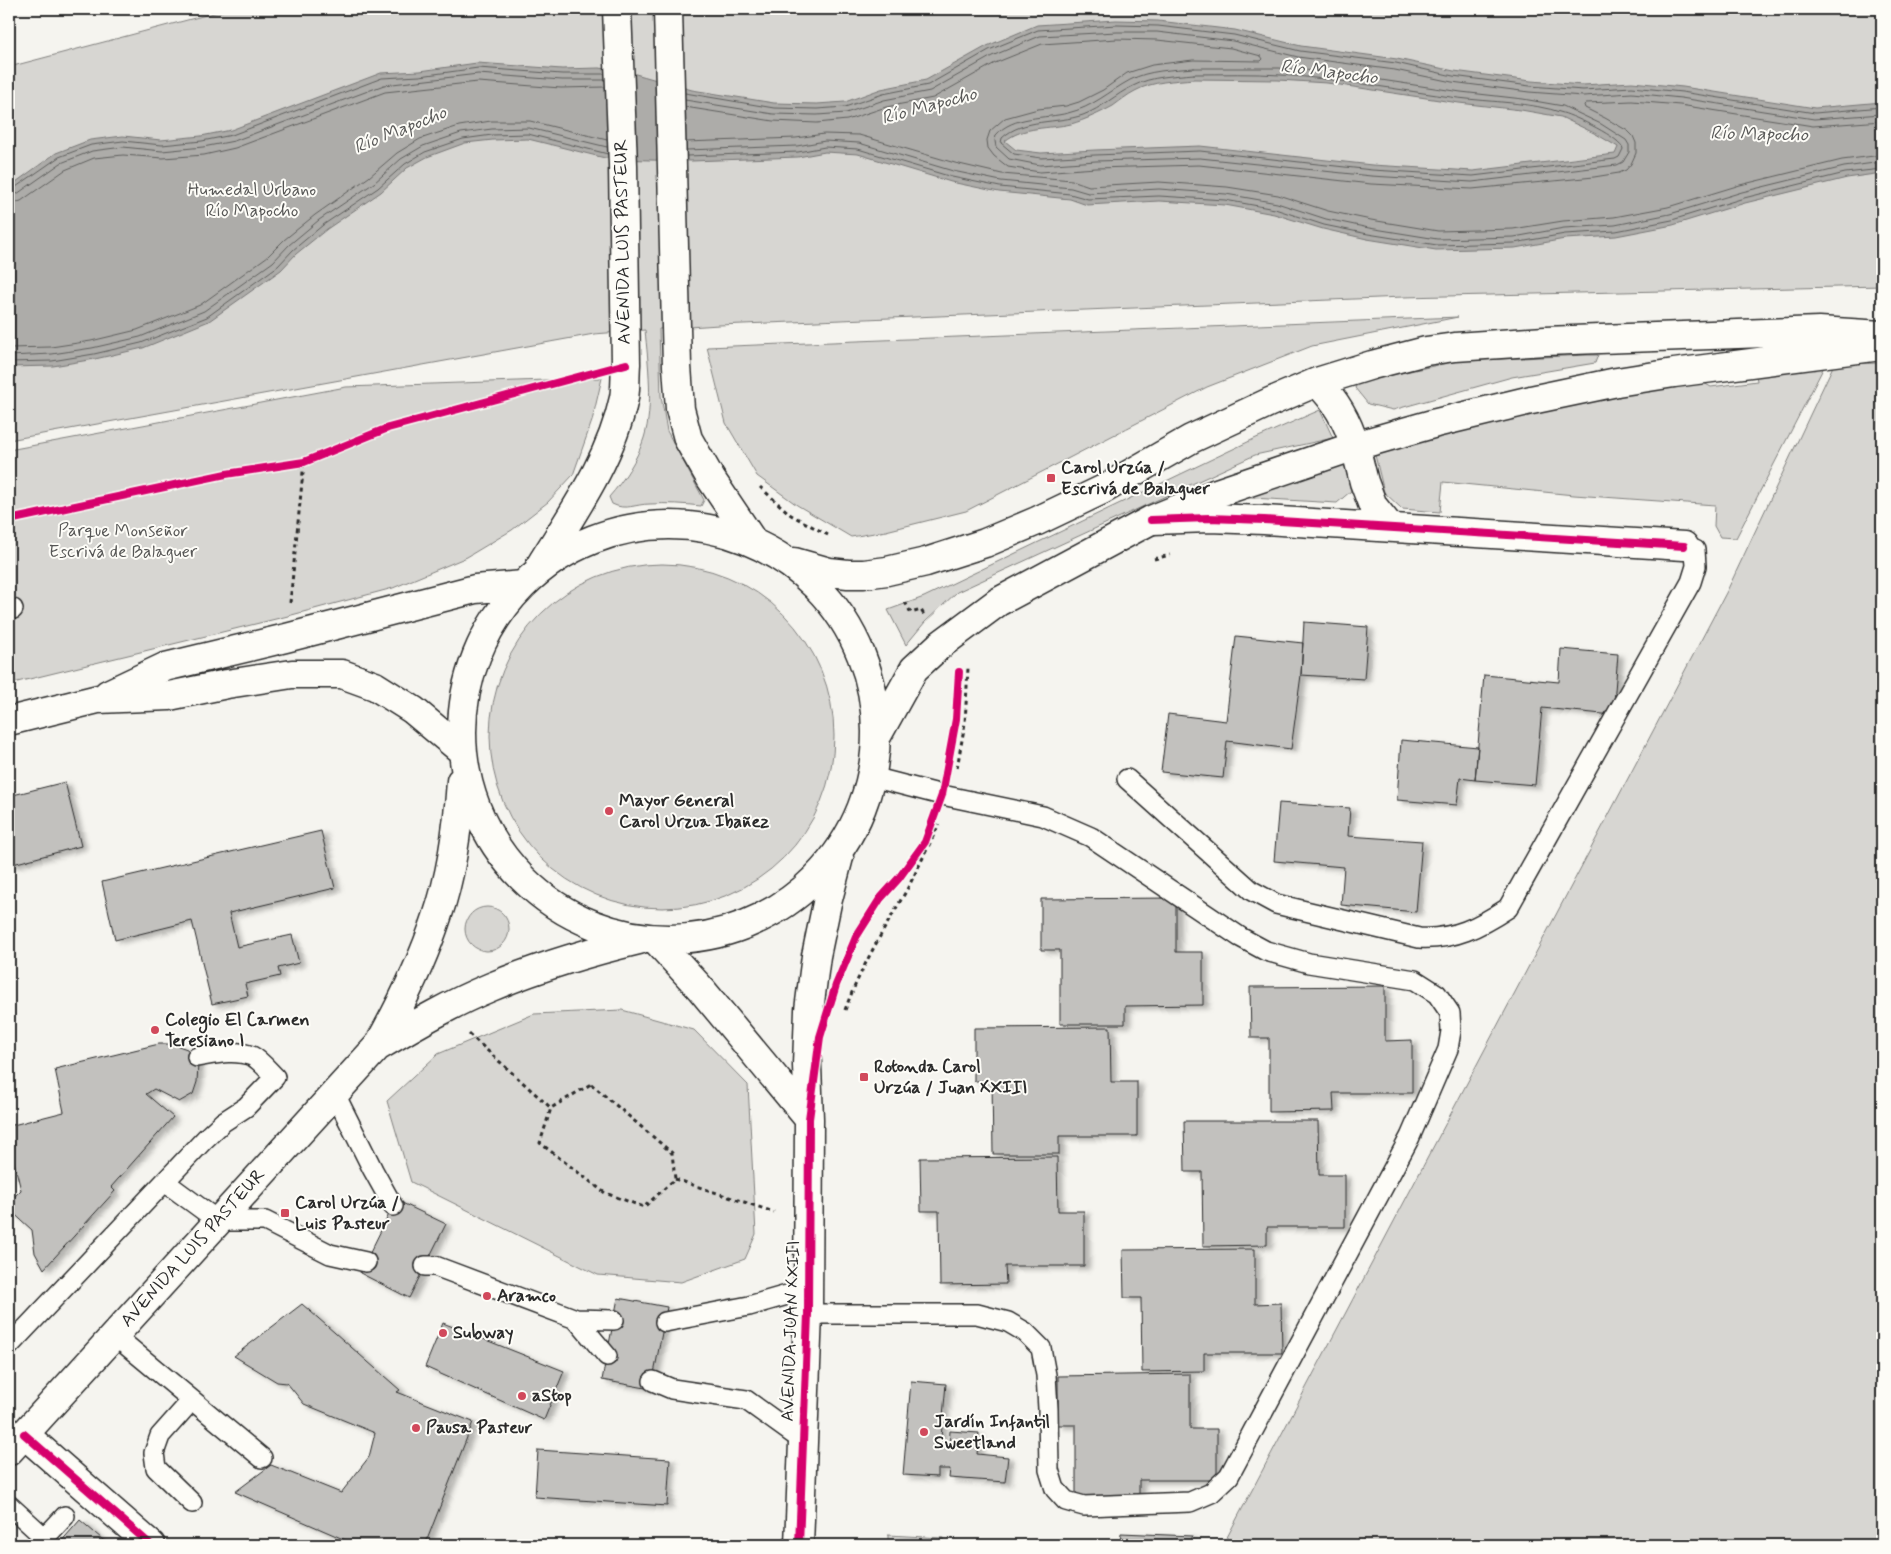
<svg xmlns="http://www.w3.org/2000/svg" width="1891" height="1554" font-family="Mynerve,sans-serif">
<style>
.green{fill:#d7d6d2;stroke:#81807e}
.water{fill:#adaca9;stroke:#797877;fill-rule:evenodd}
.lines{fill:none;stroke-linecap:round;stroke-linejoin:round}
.shore{stroke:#5f5f5d;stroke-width:1}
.building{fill:#c2c1be;stroke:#2b2b2b;filter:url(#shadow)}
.service-casing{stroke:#2b2b2b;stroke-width:22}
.minor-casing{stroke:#2b2b2b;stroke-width:31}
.secondary-casing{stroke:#2b2b2b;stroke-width:31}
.path{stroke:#2b2b2b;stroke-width:3;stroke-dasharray:4 4;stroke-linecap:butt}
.service{stroke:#fdfcf7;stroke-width:19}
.minor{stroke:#fdfcf7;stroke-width:28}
.secondary{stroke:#fdfcf7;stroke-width:28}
.cycleway-casing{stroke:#fdfcf7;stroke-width:11}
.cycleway{stroke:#d6006c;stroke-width:8}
.poi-dot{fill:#d1495b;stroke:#fdfcf7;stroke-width:2}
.labels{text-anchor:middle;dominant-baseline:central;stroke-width:4;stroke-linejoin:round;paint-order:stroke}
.park-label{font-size:18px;fill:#565655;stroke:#fdfcf7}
.street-label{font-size:18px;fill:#2b2b2b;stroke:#fdfcf7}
.poi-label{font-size:18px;font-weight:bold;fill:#2b2b2b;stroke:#fdfcf7;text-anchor:start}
.water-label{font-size:19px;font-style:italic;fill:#585857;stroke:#fdfcf7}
</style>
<defs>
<filter id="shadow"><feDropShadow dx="5.5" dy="3" stdDeviation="2.5" flood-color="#0004"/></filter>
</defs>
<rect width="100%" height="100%" fill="#f5f4ef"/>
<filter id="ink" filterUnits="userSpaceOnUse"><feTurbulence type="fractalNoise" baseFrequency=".02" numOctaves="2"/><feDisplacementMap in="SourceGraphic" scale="10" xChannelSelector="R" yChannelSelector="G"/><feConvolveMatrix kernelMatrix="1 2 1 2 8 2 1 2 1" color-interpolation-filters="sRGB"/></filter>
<g filter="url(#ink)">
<!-- green -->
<path class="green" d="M229,9H1882V286L1403,297L719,325L659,329L661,396L667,431L704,500L701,506C684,504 667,503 650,504C635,504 626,511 612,504L609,497C624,480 637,460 644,438C654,407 648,362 645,330L594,334L9,440V67Z
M1458,317L1312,346L1207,387L966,511L886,531L851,537L797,505L757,476L726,423L707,347Z
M1587,355H1598L1595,363L1512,377L1393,410L1368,404L1355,388L1358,382L1457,361Z
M1826,363L1736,538L1720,537L1714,526L1715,505L1574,495L1443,482L1440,512L1402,509L1384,492L1374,451L1492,417L1697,379L1711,387L1757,381L1755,369Z
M1882,363V1545H1223L1727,591L1834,364Z
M602,378L592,421L573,475L548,502L512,530L467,557L393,588L288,616L9,684V450L346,387Z
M1320,410L1333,438L1255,455L957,592L925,622L906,645L888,610L924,597L1254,439Z
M1343,459L1351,491L1337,503L1235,497Z
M490 736a172 172 0 1 1 344 0a172 172 0 1 1-344 0Z
M465 929a22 22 0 1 1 44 0a22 22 0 1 1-44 0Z
M622,1010L694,1030L748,1085L756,1234L745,1259L681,1282L598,1275L411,1182L387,1101L438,1054L534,1014Z
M888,1535L943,1538V1545H888Z"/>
<!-- water -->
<path class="water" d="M1116,20L1158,21L1235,30L1301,46L1397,59L1454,71L1531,81L1583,85L1632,82L1683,87L1815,108L1882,102V173L1847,178L1745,203L1673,225L1616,236L1565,239L1515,248L1436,250L1367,239L1323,229L1274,214L1225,205L1159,201L1087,205L1070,199L999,192L951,182L858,154L825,152L798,157L692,161L609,159L528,139L493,140L465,143L427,157L407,168L381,192L327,229L296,254L281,270L209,321L143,348L95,359L53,366L9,367V187L56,153L90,140L123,136L161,140L201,136L231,130L381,73L420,71L477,63L562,69L599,68L625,71L692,90L730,96L774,103L817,104L845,102L881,89L926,80L987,46L1037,25ZM1194,79L1278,80L1327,83L1459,103L1521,110L1561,117L1596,134L1618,147L1615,154L1473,171L1372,165L1200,146L1095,150L1041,153L1016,150L1005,141C1023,126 1049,129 1071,124C1085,120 1100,113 1113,106C1120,101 1127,95 1135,91C1153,81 1174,81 1194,79Z"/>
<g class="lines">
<!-- shore -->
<path class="shore" d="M1194,68H1279L1328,72L1461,92L1523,99L1563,106L1601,124L1626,140L1629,145V152L1623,162L1617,165L1472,182L1371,176L1200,158L1096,161L1040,165L1009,159L996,147L995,141L996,135C1013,115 1045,119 1068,113C1093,107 1108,92 1130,80C1149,70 1172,70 1194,68Z
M1194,74C1223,74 1252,73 1281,75C1341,79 1399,90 1458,98C1491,102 1531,102 1563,113C1574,116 1622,138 1623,149L1619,157L1615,159L1473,176L1372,170L1200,151L1095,155L1041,158L1014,154L1001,143L1002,138C1023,118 1057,124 1083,115C1102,108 1116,94 1133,86C1152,76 1174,76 1194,74Z
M685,93L774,108L817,109L845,107L883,94L928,85L989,50L1038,30L1117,25L1158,26L1234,35L1300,51L1396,63L1453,76L1530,86L1583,90L1632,87L1682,92L1815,113L1882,107
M685,100L773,114L817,115L846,113L884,100L930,91L992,56L1040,36L1117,32H1157L1233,41L1298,57L1395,70L1452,82L1529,92L1583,96L1632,93L1681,98L1814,119L1882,114
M685,107L773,121L817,123L847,120L886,107L933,98L995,63L1042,44L1117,39L1157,40L1231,48L1261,56L1263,59L1261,61L1193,60L1152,65L1127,73L1103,90L1079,102L1066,106L1038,109L1005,118L990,131L987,140L988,148L994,156L1008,167L1040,172L1096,168L1199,165L1371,184L1472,189L1594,177L1619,173L1626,170L1631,164L1636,153V143L1633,136L1628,131L1605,118L1585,108L1584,105L1586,103L1632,101L1680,105L1813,126L1882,121
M686,142L796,138L824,134L859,135L955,163L1002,174L1072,180L1089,186L1159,182L1227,187L1278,195L1328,211L1371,220L1438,231L1513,229L1563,221L1614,217L1668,207L1740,185L1842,160L1882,155
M687,150L797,146L825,141L859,143L953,171L1001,181L1071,188L1088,193L1159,189L1226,194L1277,203L1326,219L1369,228L1437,239L1514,237L1564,228L1615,225L1670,214L1742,192L1844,167L1882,162
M687,156L798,152L825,147L858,149L952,177L1000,187L1070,194L1088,199L1159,196L1225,200L1275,209L1324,225L1368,234L1437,245L1514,243L1565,234L1616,231L1672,220L1744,198L1845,173L1882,169
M9,190L13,189L59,157L91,145L123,141L162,145L202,141L232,135L382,78L420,76L478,68L562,74H604
M9,196L17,194L61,163L92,151L123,147L162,151L203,147L234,141L384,85L478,74L562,80H605
M9,204L21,201L65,170L94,158L123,155L163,158L204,155L235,148L385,92L478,82L561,88L605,87
M9,348L51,347L91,341L137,330L200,305L268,256L284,240L315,215L369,177L397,153L420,139L459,126L491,121H530L607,140
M9,356L52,354L92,348L140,337L204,311L273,262L289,245L319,220L374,183L401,159L423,146L461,133L492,129L529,128L607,147
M9,362L52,361L94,354L141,343L207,317L278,266L293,250L323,225L378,188L405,164L425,152L463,139L492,135L528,134L608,154"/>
</g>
<!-- building -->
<path class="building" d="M1304,622L1368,627L1364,679L1301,675Z
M1236,636L1303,643L1301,675L1291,749L1227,741L1223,778L1161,772L1168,714L1226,721Z
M1561,649L1618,654L1613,715L1542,708L1535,785L1475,780L1484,675L1559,682Z
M1401,740L1478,747L1475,780L1460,778L1457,805L1397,800Z
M65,782L81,846L9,865V796Z
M1279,803L1350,808L1348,836L1422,841L1416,912L1341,905L1344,867L1274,861Z
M321,831L335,888L229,913L237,947L292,935L299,963L278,968L280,976L245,984L248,996L212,1004L192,921L115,940L102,882Z
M1176,898V952H1203V1005L1125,1006V1024H1060V950H1041V899Z
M1385,986V1041L1412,1040V1093H1333L1334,1111L1269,1112V1038H1251L1250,987Z
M1110,1027L1111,1082H1137V1136H1059V1154H993L992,1081H974V1028Z
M159,1044H173L187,1049L198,1064L197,1082L193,1094L179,1102L154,1089L146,1094L173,1117L111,1187L115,1191L44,1269L35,1253L32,1230L9,1209V1202L21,1190L9,1142V1126L64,1112L55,1069Z
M1184,1121H1318L1319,1175H1345V1227H1267V1245L1203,1246L1202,1172H1185Z
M1057,1157L1058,1211H1084V1266H1005L1006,1284L940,1285L939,1211H921L920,1158Z
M396,1200L446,1224L409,1298L360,1273Z
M1255,1249V1304L1281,1303L1282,1353H1204V1371L1142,1372L1141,1298H1124L1123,1250Z
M618,1298L667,1307L651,1389L602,1380Z
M302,1304L400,1390L397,1392L473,1422L425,1545H357L235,1492L271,1465L341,1493L369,1457L375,1433L304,1404L287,1383L277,1382L234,1356Z
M443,1323L564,1371L544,1420L425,1367Z
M1190,1374V1429H1217V1480H1139V1498L1076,1499V1425H1058V1376Z
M911,1381L946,1384L940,1448L949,1449L950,1431L979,1433L977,1454L1008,1457L1005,1482L949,1478L950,1469H938V1477L903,1475Z
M538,1450L670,1459L667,1506L535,1497Z
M80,1520L109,1545H58Z
M1121,1533L1192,1536L1187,1545H1120Z"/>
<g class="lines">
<defs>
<path id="service" d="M9,610L13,609
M1127,779L1252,891L1276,904L1419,938C1454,940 1479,927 1508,908L1691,582L1696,566L1695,550L1684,546
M335,1094L373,1170L393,1206
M165,1182L218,1221H265L330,1254L366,1262
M425,1266H435L576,1319L607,1356
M808,1314H977L1008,1322L1025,1332L1041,1348L1046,1375L1048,1409L1049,1470L1055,1489L1066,1501L1084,1506L1190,1502L1211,1493L1229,1476L1410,1137L1448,1049L1451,1031L1450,1013L1437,994L1415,980L1309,963L1266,951L1240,937L1091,837L1043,816L942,795L872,777
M576,1319L614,1320
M665,1322L749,1306L808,1289
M114,1335L262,1458
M9,1346L205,1139L223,1122L246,1107L275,1077C268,1070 260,1060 252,1056C234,1049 215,1054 197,1057
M653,1381L672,1389L746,1400L803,1441
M192,1503L156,1468L154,1453L160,1436L192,1400
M9,1505L45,1538
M38,1545L65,1516"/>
<path id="minor" d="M1355,446L1364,482L1373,506L1390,527
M1153,520L1209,518L1264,520L1684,546
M24,1434L151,1545"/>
<path id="secondary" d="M668,9L677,366L680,409L688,439L711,479L754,543
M1317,382C1336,401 1347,420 1355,446
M462 732a207 207 0 1 1 414 0a207 207 0 1 1-414 0Z
M794,562L829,572L848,574H864L887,571L926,562L985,543L1037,521L1102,490L1191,439L1270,402L1317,382L1372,365L1426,351L1455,347L1545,341L1819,331L1882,335
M540,566C572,514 611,460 624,398C626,387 625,375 626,364L623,165L617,9
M108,694L165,667L286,638L475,589L523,585
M9,721L98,699L169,696L227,684L292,674H342L375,686L413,710L461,750
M878,734L914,669L940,645L998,602L1151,520L1214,494L1355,446L1436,423L1531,400L1617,382L1674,373L1881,346
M656,940L701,989L809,1119
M379,1046C416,1024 452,1003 491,987C539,967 589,952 639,940
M9,1451L378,1046C401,1005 422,963 437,917C452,874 458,827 461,781
M799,1545L808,1314L809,1119L807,1065L809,1010L816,956L827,903L839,857"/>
</defs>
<!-- service casing -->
<use href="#service" class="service-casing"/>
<!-- minor casing -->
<use href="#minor" class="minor-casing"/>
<!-- secondary casing -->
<use href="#secondary" class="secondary-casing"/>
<!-- path -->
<path class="path" d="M760,487L791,515L828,535
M1154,559L1170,555
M905,602L911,613L921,610L924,615
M290,603L304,462
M957,768L965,723L968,668
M845,1010C860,969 883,931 905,893C917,871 928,847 939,824
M469,1034L551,1108
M591,1084L672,1153L675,1179L644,1207L605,1193L540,1143L551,1108Z
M675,1179L774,1212"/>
<!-- service -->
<use href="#service" class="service"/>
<!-- minor -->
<use href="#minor" class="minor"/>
<!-- secondary -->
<use href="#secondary" class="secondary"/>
<defs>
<path id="cycleway" d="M9,520L226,474L304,462L388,428L626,364
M1151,520L1209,518L1264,520L1684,546
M24,1434L151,1545
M799,1545L808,1314L809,1119L820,1037L836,985L856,937L880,899L899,878L925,842L942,795L956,719L959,672"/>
</defs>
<!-- cycleway casing -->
<use href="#cycleway" class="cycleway-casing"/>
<!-- cycleway -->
<use href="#cycleway" class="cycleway"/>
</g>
</g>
<!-- markers -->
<g class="poi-dot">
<rect x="1046" y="473" width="10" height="10" rx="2.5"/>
<circle cx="609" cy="811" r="5"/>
<circle cx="155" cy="1030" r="5"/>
<rect x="859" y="1072" width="10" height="10" rx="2.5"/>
<rect x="280" y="1208" width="10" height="10" rx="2.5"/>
<circle cx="487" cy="1296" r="5"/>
<circle cx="443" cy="1333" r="5"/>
<circle cx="522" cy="1396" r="5"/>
<circle cx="416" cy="1428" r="5"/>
<circle cx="924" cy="1432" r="5"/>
</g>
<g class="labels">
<!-- park labels -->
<g class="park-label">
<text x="252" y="190">Humedal Urbano<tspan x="252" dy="21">Río Mapocho</tspan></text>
<text x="123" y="531">Parque Monseñor<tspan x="123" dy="21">Escrivá de Balaguer</tspan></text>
</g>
<!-- street labels -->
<g class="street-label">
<text transform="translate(623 242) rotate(-91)">AVENIDA LUIS PASTEUR</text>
<text transform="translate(193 1248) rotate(-48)">AVENIDA LUIS PASTEUR</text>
<text transform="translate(791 1331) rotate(-88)">AVENIDA JUAN XXIII</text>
</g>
<!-- poi labels -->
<g class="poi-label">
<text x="1061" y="468">Carol Urzúa /<tspan x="1061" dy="21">Escrivá de Balaguer</tspan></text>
<text x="619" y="801">Mayor General<tspan x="619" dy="21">Carol Urzua Ibañez</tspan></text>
<text x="165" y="1020">Colegio El Carmen<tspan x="165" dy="21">Teresiano I</tspan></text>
<text x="874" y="1067">Rotonda Carol<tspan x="874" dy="21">Urzúa / Juan XXIII</tspan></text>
<text x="295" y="1203">Carol Urzúa /<tspan x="295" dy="21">Luis Pasteur</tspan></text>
<text x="497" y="1296">Aramco</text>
<text x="453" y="1333">Subway</text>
<text x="532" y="1396">aStop</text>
<text x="934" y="1422">Jardín Infantil<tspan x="934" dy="21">Sweetland</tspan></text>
<text x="426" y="1428">Pausa Pasteur</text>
</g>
<!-- water labels -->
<g class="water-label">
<text transform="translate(1329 72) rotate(7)">Río Mapocho</text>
<text transform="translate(929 106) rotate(-15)">Río Mapocho</text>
<text transform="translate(400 130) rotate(-22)">Río Mapocho</text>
<text transform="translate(1759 134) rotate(1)">Río Mapocho</text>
</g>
</g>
<!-- margin -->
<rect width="1891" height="1554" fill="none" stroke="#fdfcf7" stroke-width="30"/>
<rect x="15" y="15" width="1861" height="1524" fill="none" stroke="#2b2b2b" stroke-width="2" filter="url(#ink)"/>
</svg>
